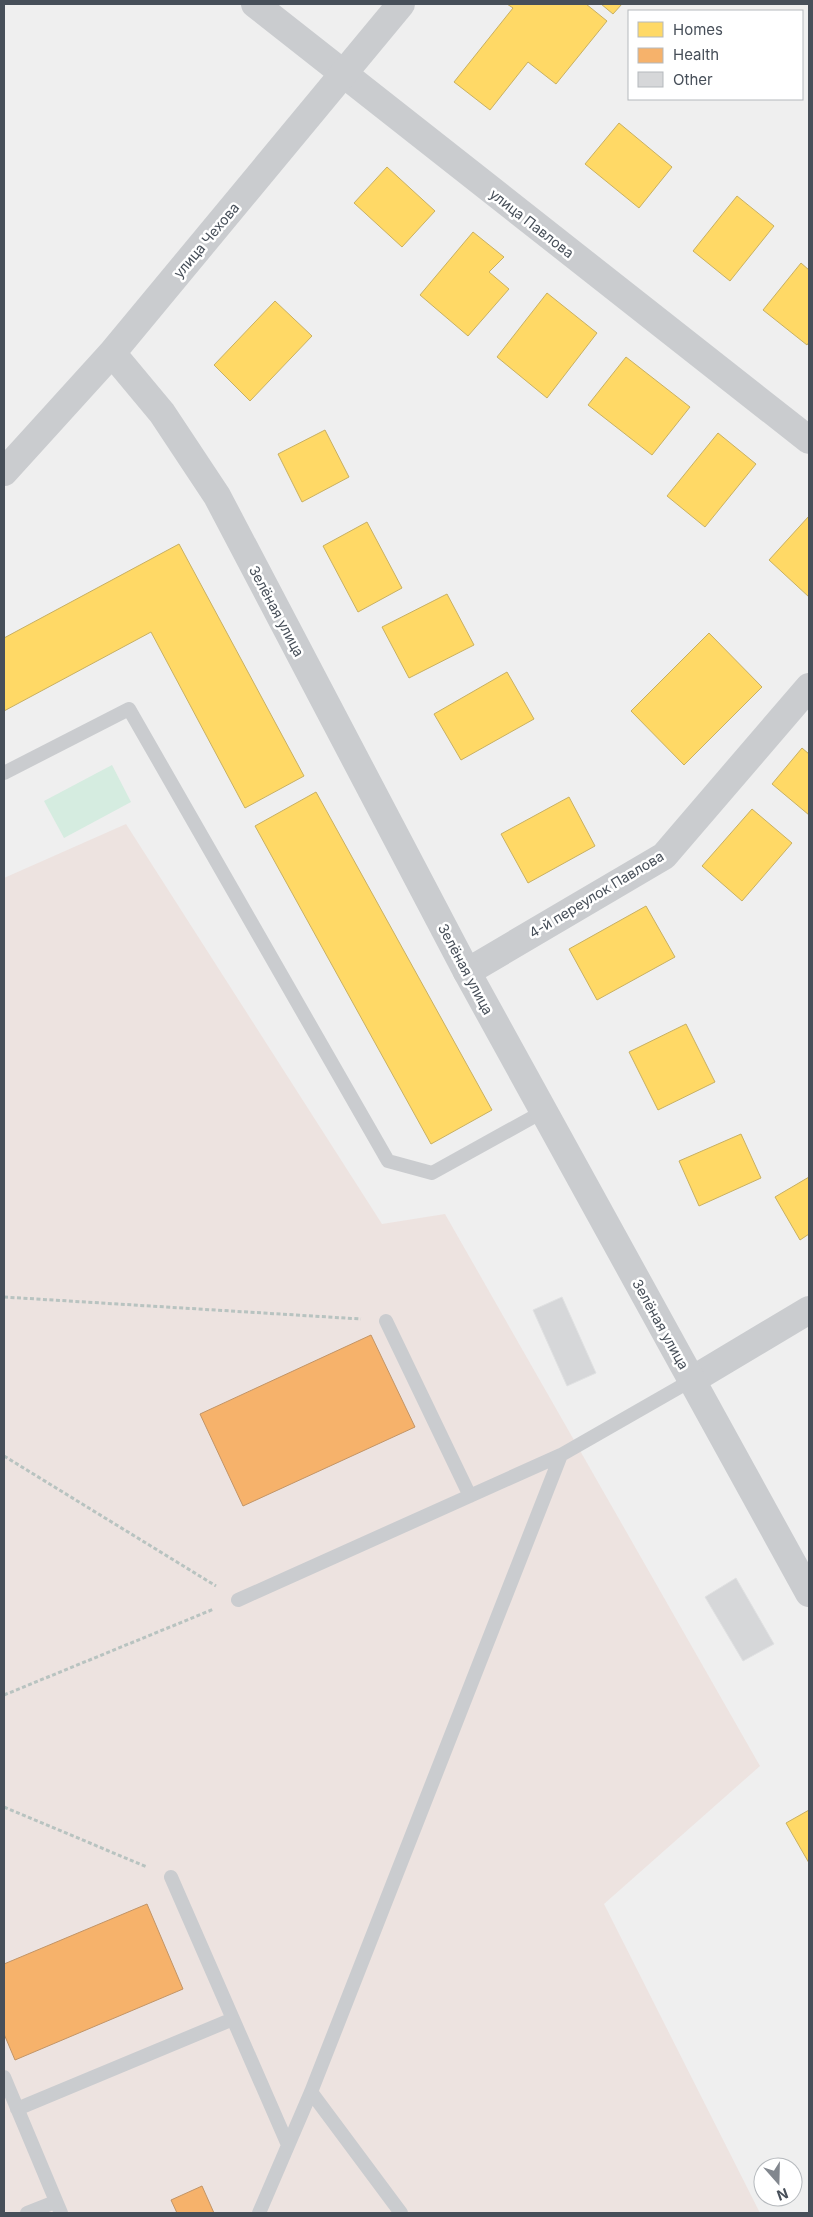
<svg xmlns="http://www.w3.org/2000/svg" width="813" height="2217" font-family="Inter,sans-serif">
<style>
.medical{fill:#ede3e0}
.green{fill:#d5ece0}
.homes{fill:#ffd966;stroke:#c8b062}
.health{fill:#f6b26b;stroke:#c29466}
.building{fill:#d6d7d9;stroke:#e0e1e2}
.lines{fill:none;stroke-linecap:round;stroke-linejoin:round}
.path{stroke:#b8c3c0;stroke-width:3;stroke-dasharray:4 2.5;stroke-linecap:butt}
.service{stroke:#cacccf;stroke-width:14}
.minor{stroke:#cacccf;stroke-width:28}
.tertiary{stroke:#cacccf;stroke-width:28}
.labels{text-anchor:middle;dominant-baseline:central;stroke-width:5;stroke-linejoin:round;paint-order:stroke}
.street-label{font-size:14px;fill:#474f59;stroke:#fff}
</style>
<rect width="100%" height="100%" fill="#efefef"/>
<!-- medical -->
<path class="medical" d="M126,824L382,1224L445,1214L760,1766L604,1904L760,2213H4V878Z"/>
<!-- green -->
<path class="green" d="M112,765L131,802L64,838L44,801Z"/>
<!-- homes -->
<path class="homes" d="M507,4H586L607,21L556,84L528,62L490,110L454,82L513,8Z
M601,4H622L613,14Z
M619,123L672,167L639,208L585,164Z
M387,167L435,211L402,247L354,203Z
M737,196L774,226L730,281L693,251Z
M473,232L504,257L489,272L509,289L468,336L420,295Z
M801,263L809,270V342L807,345L763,310Z
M547,293L597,333L547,398L497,357Z
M275,301L312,336L250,401L214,365Z
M626,357L690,407L652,455L588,405Z
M325,430L349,477L302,502L278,454Z
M718,433L756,464L705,527L667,496Z
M809,516V597L769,560Z
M367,522L402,588L358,612L323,546Z
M179,544L304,776L245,808L151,632L4,711V638Z
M447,594L474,645L409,678L382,627Z
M709,633L762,687L684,765L631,711Z
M507,672L534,719L461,760L434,714Z
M802,748L809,754V815L772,784Z
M316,792L492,1110L431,1144L255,826Z
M569,797L595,846L528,883L501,834Z
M752,809L792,843L742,901L702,866Z
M646,906L675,957L597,1000L569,949Z
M686,1024L715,1082L658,1110L629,1052Z
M741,1134L761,1178L699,1206L679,1161Z
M809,1177V1234L800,1240L775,1197Z
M809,1810V1863L786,1823Z"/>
<!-- health -->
<path class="health" d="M371,1335L415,1427L243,1506L200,1414Z
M147,1904L183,1989L15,2060L4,2034V1964Z
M202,2186L214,2213H177L171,2200Z"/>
<!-- building -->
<path class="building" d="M562,1297L596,1373L567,1386L533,1310Z
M736,1578L774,1644L743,1661L705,1597Z"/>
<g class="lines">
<!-- path -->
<path class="path" d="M4,1297L361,1319
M4,1456L216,1586
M4,1695L214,1609
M4,1807L147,1867"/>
<!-- service -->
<path class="service" d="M4,773L129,709L388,1161L432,1173L544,1111
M386,1321L470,1496
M238,1600L561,1455
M171,1877L288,2145
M4,2077L61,2213
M311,2092L401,2213
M17,2109L233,2019
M27,2213L55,2202
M259,2213L311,2092L561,1455L692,1380"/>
<!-- minor -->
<path class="minor" d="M255,4L809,440
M467,972L664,856L809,687
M692,1380L809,1310"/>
<!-- tertiary -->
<path class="tertiary" d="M112,353L162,413L217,496L467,972L809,1593
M4,472L112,353L401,4"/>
</g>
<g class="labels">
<!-- street labels -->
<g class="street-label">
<text transform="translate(532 223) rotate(38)">улица Павлова</text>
<text transform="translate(206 240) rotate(-50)">улица Чехова</text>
<text transform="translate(277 611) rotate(62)">Зелёная улица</text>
<text transform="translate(596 894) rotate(-31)">4-й переулок Павлова</text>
<text transform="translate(466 969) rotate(62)">Зелёная улица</text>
<text transform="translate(661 1324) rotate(61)">Зелёная улица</text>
</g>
</g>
<!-- border -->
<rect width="813" height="2217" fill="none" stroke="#474f59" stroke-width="10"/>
<!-- legend -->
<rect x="628" y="10" width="175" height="90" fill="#ffffff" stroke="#b5b9bd"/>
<rect x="638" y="22" width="25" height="15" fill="#ffd966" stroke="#b5b9bd"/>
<text x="673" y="35" font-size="15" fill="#474f59">Homes</text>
<rect x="638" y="48" width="25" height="15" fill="#f6b26b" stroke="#b5b9bd"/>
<text x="673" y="60" font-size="15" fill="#474f59">Health</text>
<rect x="638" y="72" width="25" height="15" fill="#d6d7d9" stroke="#b5b9bd"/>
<text x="673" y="85" font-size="15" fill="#474f59">Other</text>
<!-- north arrow -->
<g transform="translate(778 2182) rotate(160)"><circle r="24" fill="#ffffff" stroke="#b5b9bd"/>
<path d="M0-4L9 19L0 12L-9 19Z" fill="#82878e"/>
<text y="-8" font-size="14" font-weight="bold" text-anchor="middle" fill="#474f59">N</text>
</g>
</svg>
